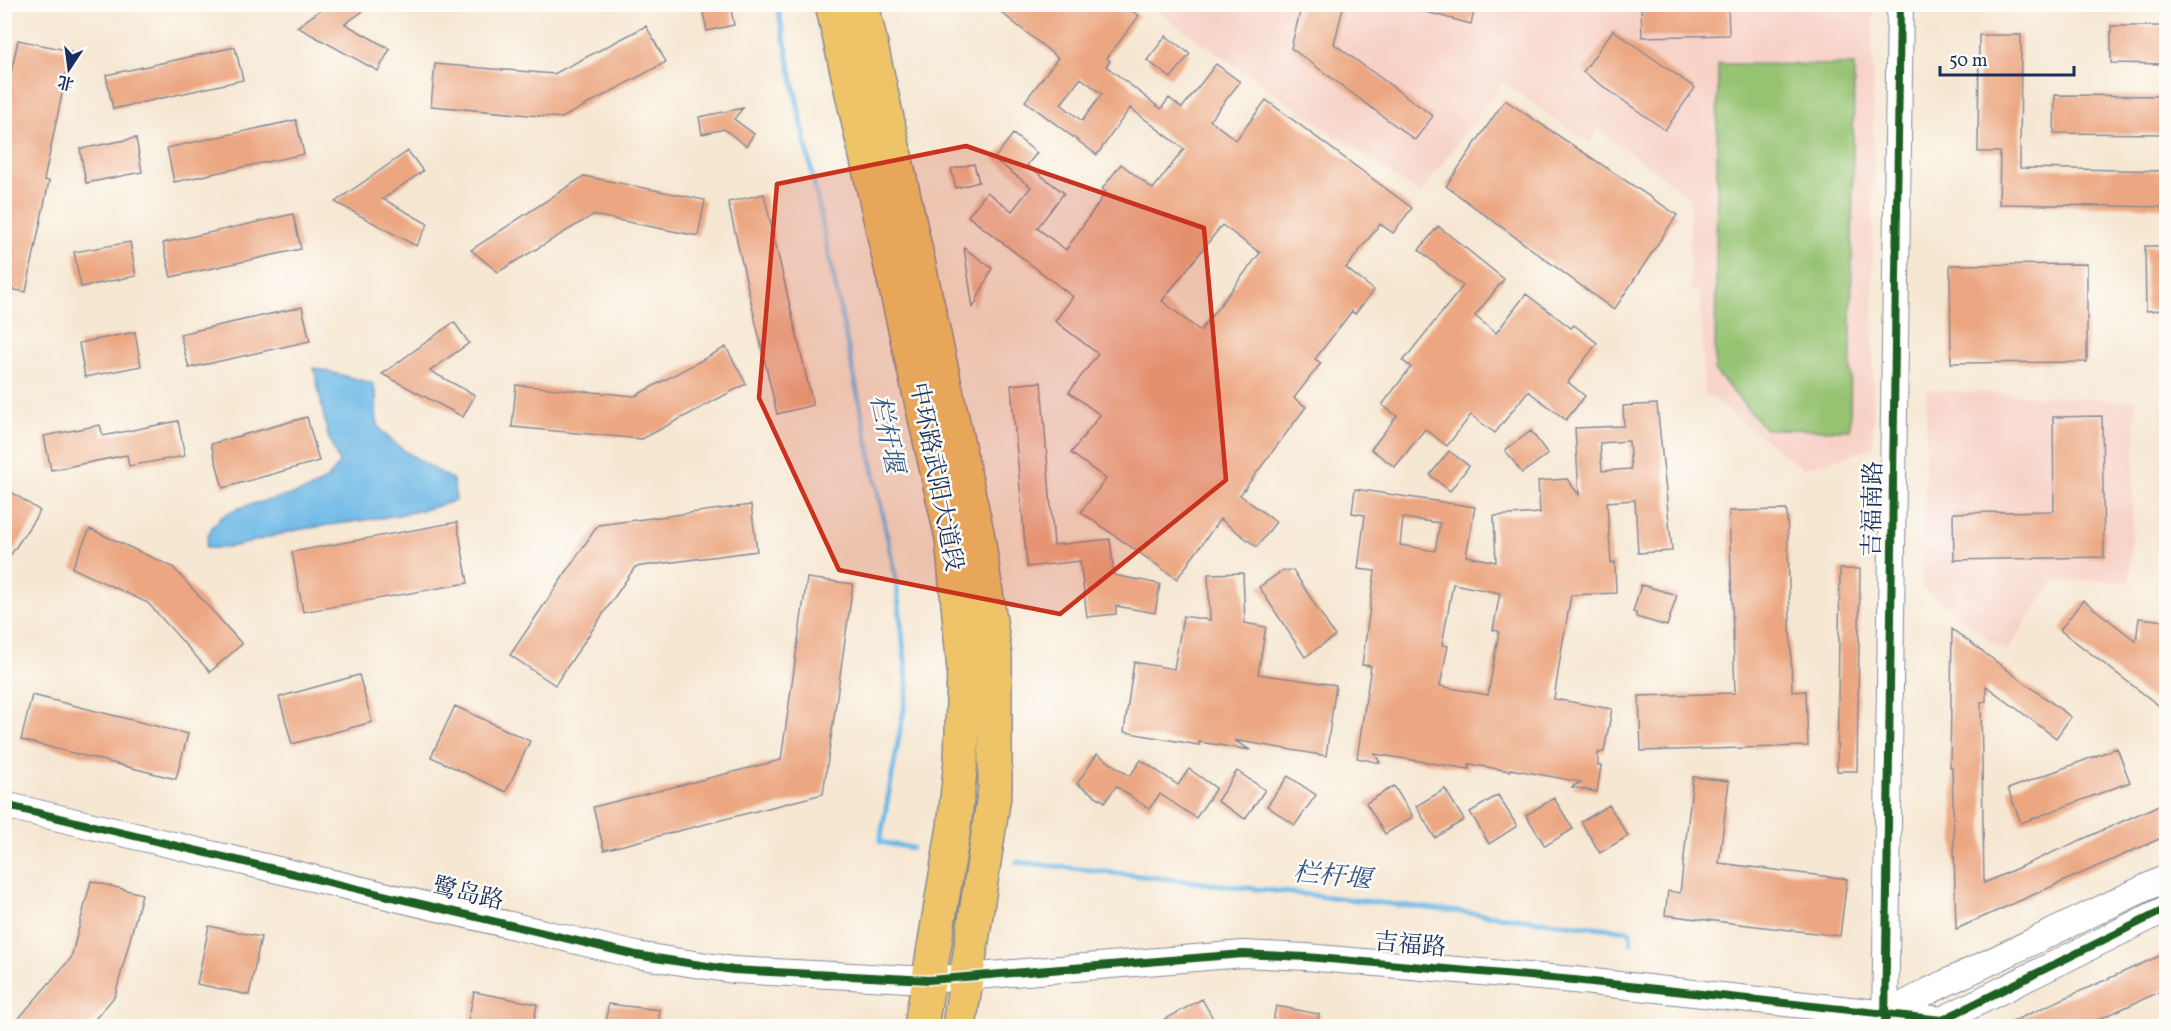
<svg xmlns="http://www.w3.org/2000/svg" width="2171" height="1031" font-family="Vollkorn,'Noto Serif SC',serif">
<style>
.built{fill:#f7d1c6}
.green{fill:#95c371;stroke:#587968;stroke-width:1.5}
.water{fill:#6cb8e6;stroke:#4474a2;stroke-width:1.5}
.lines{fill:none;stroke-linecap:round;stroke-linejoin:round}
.stream{stroke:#6cb8e6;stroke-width:5}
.building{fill:#eca782;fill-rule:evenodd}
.minor-casing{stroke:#888b98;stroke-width:28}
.major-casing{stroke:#888b98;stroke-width:36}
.minor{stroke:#fff;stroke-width:26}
.major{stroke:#efc469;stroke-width:33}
.cycleway-casing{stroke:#fdfcf7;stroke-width:11}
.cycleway{stroke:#1b5e20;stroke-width:8}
.marked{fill:#c8321e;fill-opacity:0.2;stroke:#c8321e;stroke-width:4.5;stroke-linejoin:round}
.labels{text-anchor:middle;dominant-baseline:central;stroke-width:5;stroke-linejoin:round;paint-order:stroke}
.street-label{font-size:24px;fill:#1b2f5e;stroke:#fdfcf7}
.water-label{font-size:26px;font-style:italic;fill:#335887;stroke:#fdfcf7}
</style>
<rect width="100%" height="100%" fill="#fdfcf7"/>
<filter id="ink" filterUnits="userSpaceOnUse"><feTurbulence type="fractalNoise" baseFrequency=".0167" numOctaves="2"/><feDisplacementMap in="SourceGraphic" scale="12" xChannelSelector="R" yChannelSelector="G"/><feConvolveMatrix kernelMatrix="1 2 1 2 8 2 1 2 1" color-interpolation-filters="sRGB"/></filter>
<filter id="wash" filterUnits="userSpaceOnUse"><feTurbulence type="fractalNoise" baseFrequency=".008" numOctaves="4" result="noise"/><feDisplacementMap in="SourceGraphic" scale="24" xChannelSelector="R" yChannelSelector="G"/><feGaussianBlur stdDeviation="1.35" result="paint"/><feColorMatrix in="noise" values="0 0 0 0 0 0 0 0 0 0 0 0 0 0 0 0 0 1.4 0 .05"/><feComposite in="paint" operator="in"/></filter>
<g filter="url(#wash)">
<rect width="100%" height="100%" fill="#f6e7d2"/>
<!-- built -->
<path class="built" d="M1148,5H1873V448L1803,469L1704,392L1700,291H1690V197L1598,131L1590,144L1503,82L1420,194Z
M1927,390L2136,401L2130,582L2055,580L2006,652L1922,588Z"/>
<!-- green -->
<path class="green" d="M1718,64L1854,65L1850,430L1765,429L1715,371Z"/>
<!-- water -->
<path class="water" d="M314,368L372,383C381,402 373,407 378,424C384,443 436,469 453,480L456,500C407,518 349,521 297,530C267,536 236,550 206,548C209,484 317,515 339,462L328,436Z"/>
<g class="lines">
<!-- stream -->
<path class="stream" d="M777,4L896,579L908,687L880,842L912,848
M1017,862L1630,931L1631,943"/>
</g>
<g id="blocks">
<!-- building -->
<path class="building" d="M329,4H373L345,24L390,49L378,71L297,27Z
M701,4H730L734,25L707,31Z
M1008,4H1124L1139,16L1107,58L1110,61L1106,66L1161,109L1169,98L1182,108L1216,64L1240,82L1210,120L1236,140L1266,100L1412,208L1393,233L1380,224L1346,268L1374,290L1355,314L1352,311L1315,359L1321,363L1294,398L1306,407L1240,495L1276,522L1257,547L1220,519L1177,579L1081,512L1106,479L1071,453L1100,415L1069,392L1098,354L1055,321L1073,297L968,216L987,192L1012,211L1031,187L994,159L1013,134L1037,153L1027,165L1064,193L1037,228L1066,250L1106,192L1102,189L1121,164L1153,189L1184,149L1130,108L1097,155L1025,101L1058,58L1002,13ZM1081,78L1102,94L1082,121L1061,104ZM1222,225L1260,253L1200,331L1162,301Z
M1302,4H1344L1334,44L1433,116L1415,140L1291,48Z
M1415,4H1476L1471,24L1415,9Z
M1641,4H1728L1729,35L1642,37Z
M646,26L666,62L562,118L431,106L435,64L554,74Z
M2111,26H2166V64L2111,63Z
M1613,30L1695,88L1665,130L1583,72Z
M1979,35H2021L2020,168L2166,171V207L1999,204L2000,152H1978Z
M1166,36L1190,54L1171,78L1147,60Z
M18,40L71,51L44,180L49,181L26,292L4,288V105Z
M235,47L243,80L113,109L106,75Z
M2055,95L2166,96V134L2054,133Z
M1505,100L1677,215L1614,310L1446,186Z
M743,108L734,119L754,134L746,146L724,129L702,134L699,117Z
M296,120L304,154L174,182L167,148Z
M136,138L142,172L86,183L80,149Z
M408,151L423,171L383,199L428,224L416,246L335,202Z
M974,164L979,182L956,188L951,169Z
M584,176L705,200L698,236L593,215L498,272L471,250Z
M764,194L813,405L777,414L728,202Z
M293,214L301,249L171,277L163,243Z
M1438,226L1504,279L1475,316L1496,333L1526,294L1571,328L1574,325L1597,343L1568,382L1585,396L1566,420L1528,391L1495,433L1471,415L1447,446L1425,429L1395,467L1371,449L1397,416L1382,405L1411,367L1403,361L1463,286L1419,250Z
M130,242L136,276L81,287L74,252Z
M2145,246H2166V310L2146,311Z
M964,248L992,268L973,308Z
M2087,264V362L1951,363L1950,265Z
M302,307L310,341L189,368L180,334Z
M454,322L469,343L430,371L475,395L463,417L382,374Z
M135,332L141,366L85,377L79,343Z
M726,347L746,384L642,439L512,427L516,385L635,396Z
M1041,382L1054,545L1110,539L1114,575L1160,584L1155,613L1116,606V614L1087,617L1080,561L1027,567L1011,385Z
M1657,404L1672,551L1638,553L1635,500L1607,502L1611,563L1615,562L1616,593L1571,595L1561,653L1554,699L1612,709L1604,752L1598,753V766H1601L1597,792L1572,787L1581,782L1510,769V771L1469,764V769L1375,754L1380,763L1357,758L1371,666L1362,665L1375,571L1358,569L1365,515L1352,513L1355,489L1475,507L1466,556L1496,562L1494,516L1540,513L1538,481L1567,479L1579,495L1575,428L1624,426L1623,406ZM1629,441L1631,469L1602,471L1600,443ZM1403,518L1440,523L1435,551L1400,545ZM1453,584L1500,593L1493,630L1499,631L1488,695L1440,686L1448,646L1442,645Z
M2102,416L2104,557L1954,560L1953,513L2054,511L2053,417Z
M307,417L319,461L223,488L211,444Z
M178,421L185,456L129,466L127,455L51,470L44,436L100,425L103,436Z
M1531,431L1548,454L1522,473L1505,450Z
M1449,451L1469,466L1450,491L1430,475Z
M4,487L40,511L4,565Z
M751,505L757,551L635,567L555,685L510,655L598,525Z
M1787,510L1792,692L1806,691L1808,746L1641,751L1639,696L1735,693L1729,511Z
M457,522L468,583L303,612L292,552Z
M90,529L173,567L242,644L210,672L148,603L72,568Z
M1840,569H1860L1857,771H1837Z
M1293,570L1335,636L1305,657L1259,587L1282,571Z
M1243,573L1245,623L1266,627L1258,674L1336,685L1326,756L1234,740L1250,750L1199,742V745L1124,732L1134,662L1174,669L1183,616L1210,620L1208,574Z
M807,578L853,584L823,794L604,850L593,807L781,760Z
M1641,585L1677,595L1667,626L1636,617V613L1633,612Z
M2083,600L2136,641L2139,618L2166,621L2164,665L2166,667V711L2060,630Z
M1952,629L2071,717L2056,738L1986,686V701L1981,702L1984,883L2166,802V836L1956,929L1952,767H1950Z
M359,675L372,722L292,744L279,697Z
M32,695L188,734L176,779L21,740Z
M455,706L530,741L506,792L431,757Z
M2117,748L2130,782L2021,823L2008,789Z
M1097,754L1130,776L1141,760L1178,785L1189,769L1216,788L1196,818L1160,794L1149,809L1116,786L1105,802L1077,784Z
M1237,771L1265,790L1245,819L1217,801Z
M1288,776L1316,795L1295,825L1267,806Z
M1693,777L1729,781L1719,863L1847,879L1840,936L1665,915L1668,891L1680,893Z
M1394,786L1413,817L1385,834L1366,803Z
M1445,789L1464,820L1435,838L1416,806Z
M1498,795L1517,826L1489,844L1470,812Z
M1554,798L1573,829L1545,846L1526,815Z
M1609,805L1628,836L1600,853L1581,822Z
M91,881L142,894L115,996L89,1026H12L71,958Z
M209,926L261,937L249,995L197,984Z
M2166,953V989L2084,1026H2002Z
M474,992L537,1004L533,1026H467Z
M1202,999L1215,1022L1208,1026H1153Z
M608,1004L660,1010L658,1026H606Z
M1276,1006L1319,1014L1317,1026H1272Z"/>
</g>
</g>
<g filter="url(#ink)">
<use href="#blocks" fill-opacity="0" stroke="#888b98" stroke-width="1.5"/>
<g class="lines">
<defs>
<path id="minor" d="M4,805L636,955L733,970L929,980L1243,954L1306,957L1574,980L1942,1020L2166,909
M1886,1014L1929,991L2166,878
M1885,1026L1900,4"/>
<path id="major" d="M832,4L952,538L964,670L961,761L954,827L921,1026
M862,4L978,537L995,656V789L959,1026"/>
</defs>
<!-- minor casing -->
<use href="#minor" class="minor-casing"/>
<!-- major casing -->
<use href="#major" class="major-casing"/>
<!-- minor -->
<use href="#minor" class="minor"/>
<!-- major -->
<use href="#major" class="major"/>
<defs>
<path id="cycleway" d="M4,805L636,955L733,970L929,980L1243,954L1306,957L1574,980L1942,1020L2166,909
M1885,1026L1900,4"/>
</defs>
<!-- cycleway casing -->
<use href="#cycleway" class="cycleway-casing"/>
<!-- cycleway -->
<use href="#cycleway" class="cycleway"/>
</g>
</g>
<!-- marked area -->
<path class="marked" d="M966,146L1204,228L1226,480L1060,614L839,570L759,398L777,184Z"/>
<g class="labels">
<!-- street labels -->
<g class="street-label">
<text transform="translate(935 477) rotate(79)">中环路武阳大道段</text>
<text transform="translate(1874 509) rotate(-89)">吉福南路</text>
<text transform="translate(468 895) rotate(13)">鹭岛路</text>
<text transform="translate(1410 946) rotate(5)">吉福路</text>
</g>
<!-- water labels -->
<g class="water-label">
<text transform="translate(886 434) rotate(78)">栏杆堰</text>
<text transform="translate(1332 877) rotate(6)">栏杆堰</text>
</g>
</g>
<!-- margin -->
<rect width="2171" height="1031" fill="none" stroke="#fdfcf7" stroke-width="24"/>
<!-- north arrow -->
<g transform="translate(69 69) rotate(193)" stroke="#fdfcf7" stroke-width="4.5" paint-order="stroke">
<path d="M0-4.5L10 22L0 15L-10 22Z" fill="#1b2f5e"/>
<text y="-9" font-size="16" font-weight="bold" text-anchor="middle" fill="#1b2f5e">北</text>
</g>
<!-- scale -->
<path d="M1940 66v9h134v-9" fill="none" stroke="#1b2f5e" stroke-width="3"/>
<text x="1949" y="66" font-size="18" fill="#1b2f5e" stroke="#fdfcf7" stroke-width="4.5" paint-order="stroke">50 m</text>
</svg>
